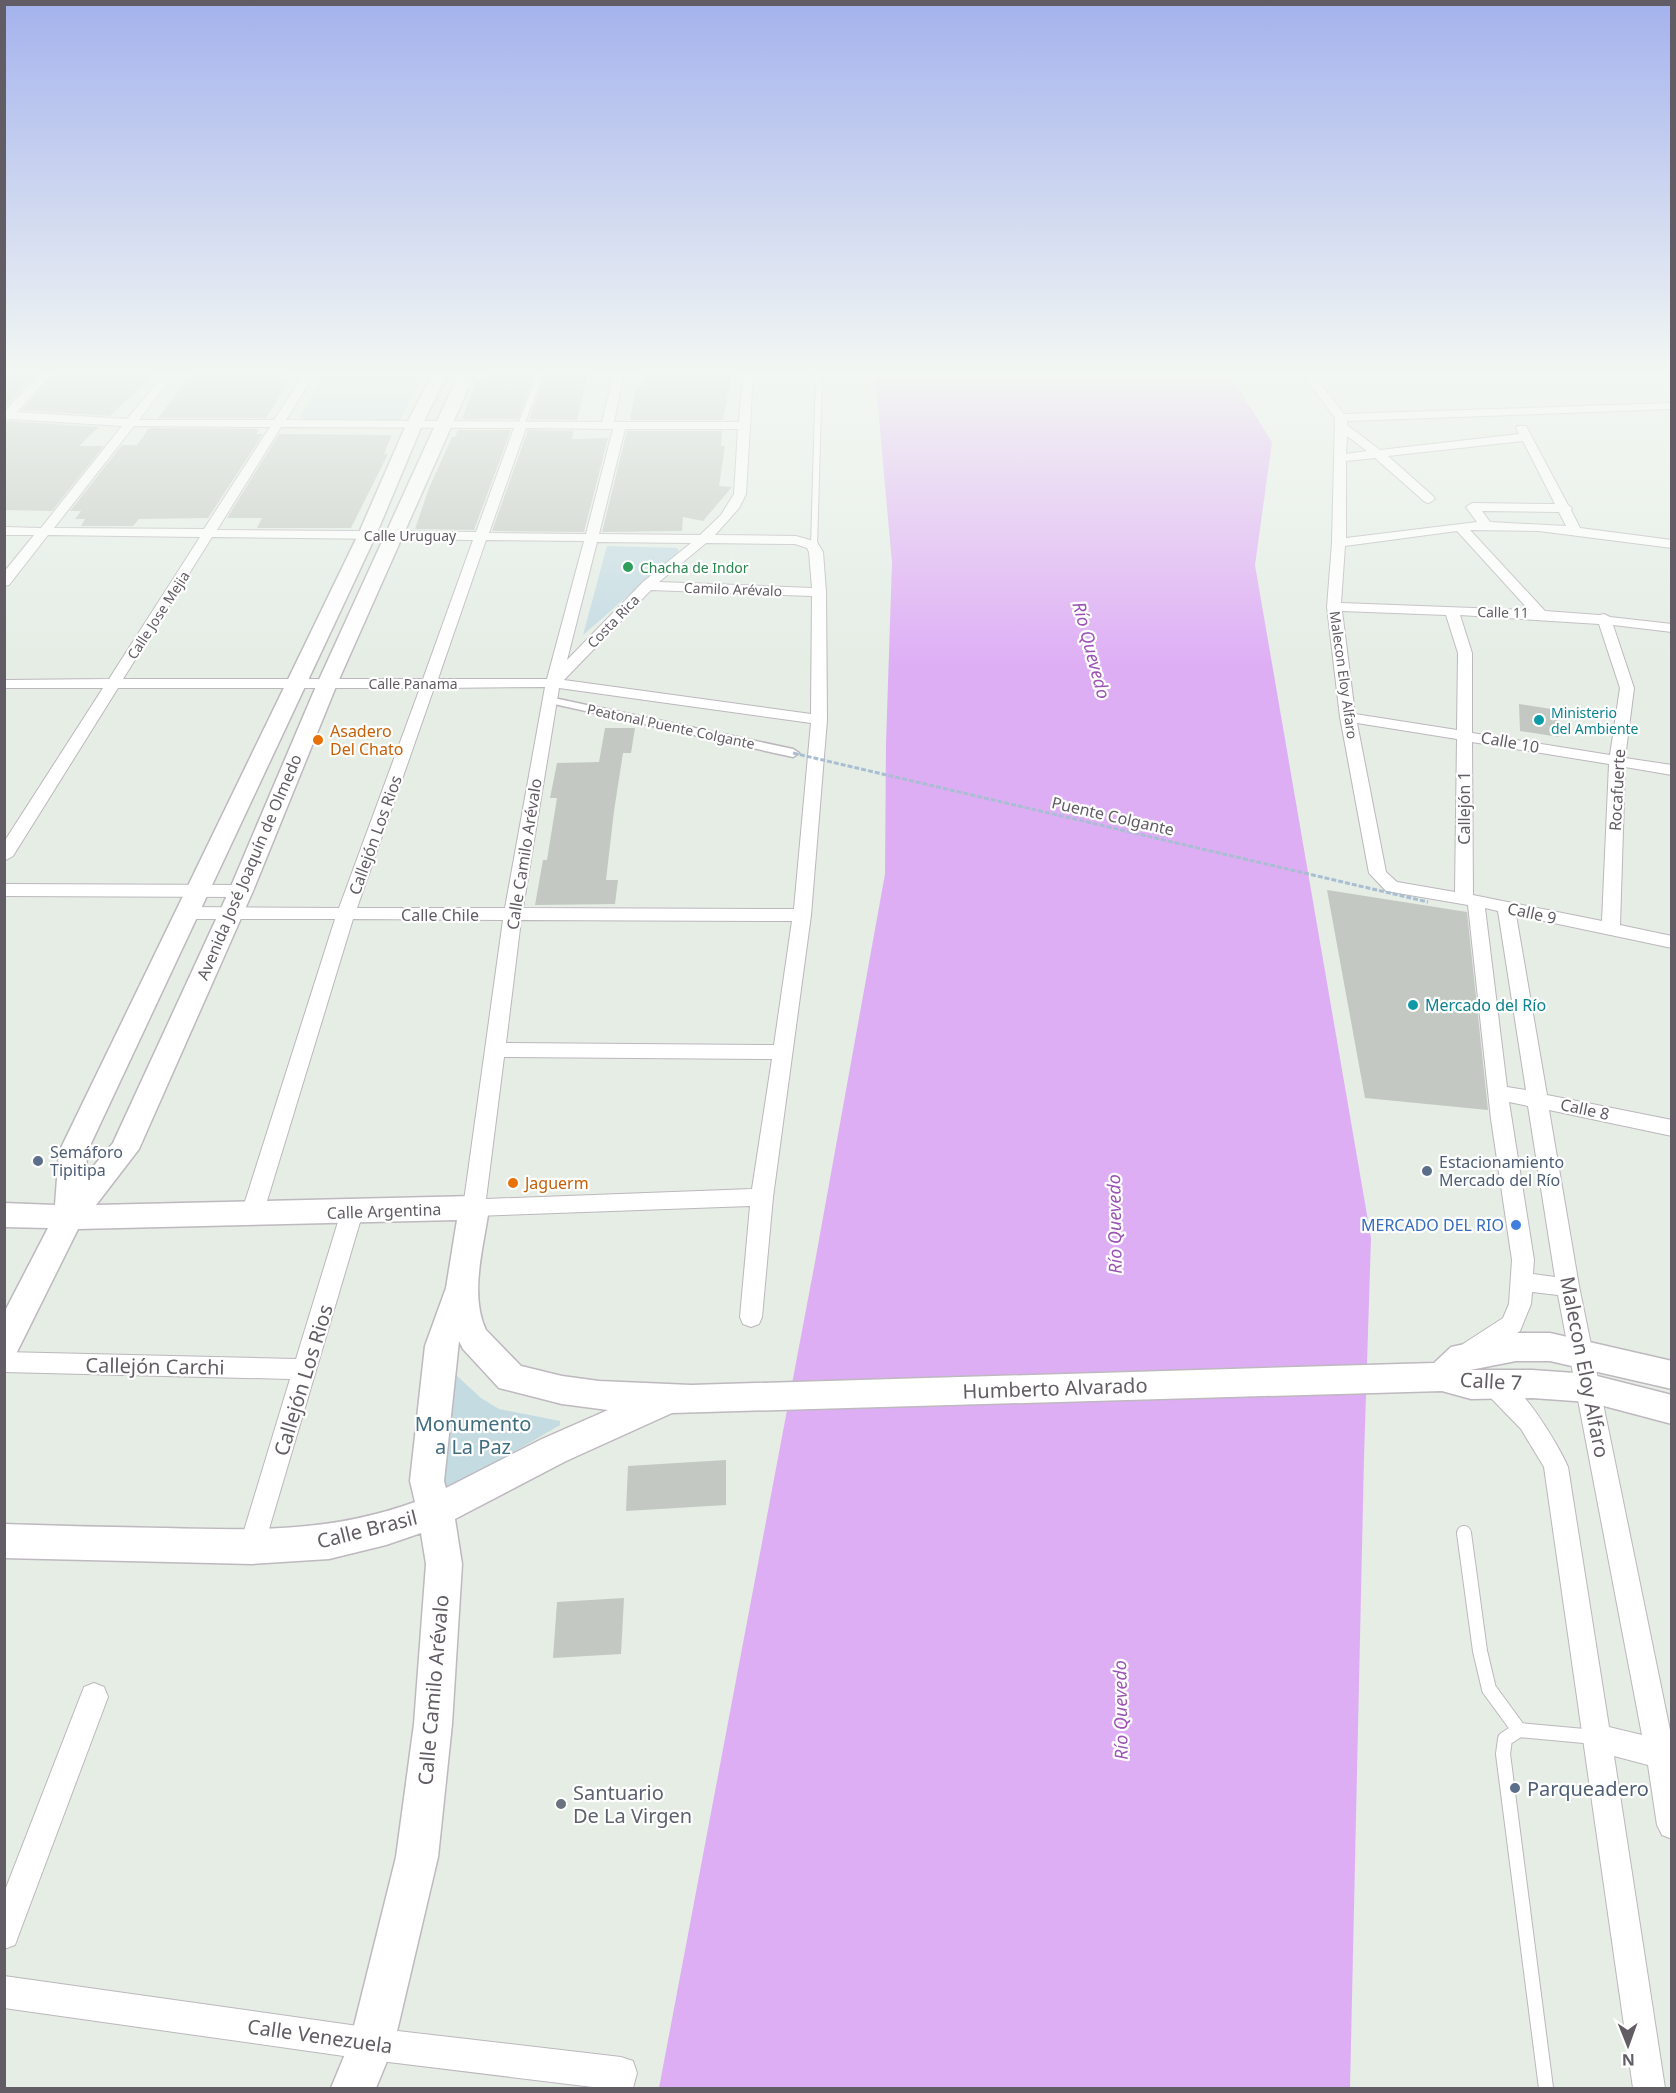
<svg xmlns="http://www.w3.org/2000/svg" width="1676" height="2093" font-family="'Noto Sans',sans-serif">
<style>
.green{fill:#c5dbe2}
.water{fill:#deaef5}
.building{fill:#c3c9c2}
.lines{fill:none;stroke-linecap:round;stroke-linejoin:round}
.service-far1-casing{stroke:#bcb7bd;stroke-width:8}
.service-casing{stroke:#bcb7bd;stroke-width:16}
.pedestrian-casing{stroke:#bcb7bd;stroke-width:3}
.minor-casing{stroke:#bcb7bd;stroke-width:2}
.secondary-casing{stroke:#beb8bf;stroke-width:3}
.service-far1{stroke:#fff;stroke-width:6}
.service{stroke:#fff;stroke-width:14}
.pedestrian{fill:#fff;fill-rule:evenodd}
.minor{fill:#fff;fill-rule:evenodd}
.secondary{fill:#fff;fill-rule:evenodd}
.path-bridge{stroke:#a9bed2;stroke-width:3;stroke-dasharray:5 2;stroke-linecap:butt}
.leisure-dot{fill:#2e9e5b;stroke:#fff;stroke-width:2}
.culture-dot{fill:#0f9aa8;stroke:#fff;stroke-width:2}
.food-dot{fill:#e8710a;stroke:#fff;stroke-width:2}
.service-dot{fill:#5c6f8a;stroke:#fff;stroke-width:2}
.shop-dot{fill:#3f7fe0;stroke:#fff;stroke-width:2}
.worship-dot{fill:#6b7280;stroke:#fff;stroke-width:2}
.labels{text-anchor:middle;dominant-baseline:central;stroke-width:4.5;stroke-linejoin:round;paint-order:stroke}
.far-street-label{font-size:14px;fill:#625d64;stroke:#fff}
.far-leisure-label{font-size:14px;fill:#27864d;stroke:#fff;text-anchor:start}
.far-culture-label{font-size:14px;fill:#0d838f;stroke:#fff;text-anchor:start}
.food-label{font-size:16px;fill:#c56008;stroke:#fff;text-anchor:start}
.street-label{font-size:16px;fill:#625d64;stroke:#fff}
.culture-label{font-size:16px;fill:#0d838f;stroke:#fff;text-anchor:start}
.service-label{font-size:16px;fill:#4e5e75;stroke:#fff;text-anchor:start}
.shop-label{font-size:16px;fill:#366cbe;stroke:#fff;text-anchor:end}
.water-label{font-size:18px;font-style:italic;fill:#9d53b5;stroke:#fff}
.near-street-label{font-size:20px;fill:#625d64;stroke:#fff}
.near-park-label{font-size:20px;fill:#406d80;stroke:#fff}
.near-service-label{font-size:20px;fill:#4e5e75;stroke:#fff;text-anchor:start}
.near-worship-label{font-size:20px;fill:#5b616d;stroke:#fff;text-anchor:start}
</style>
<rect width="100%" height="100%" fill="#e5ede5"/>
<!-- green -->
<path class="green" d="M327,373H423L401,419L397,420H307L299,416Z
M607,546L677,548L679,551L583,635Z
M447,1341L456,1375L481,1398L499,1409L555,1420L560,1421V1425L480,1472L431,1493Z"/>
<!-- water -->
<path class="water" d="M875,373H1229L1272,442L1255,565L1371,1238L1364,1458L1350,2088H659L815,1262L885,874L886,743L892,563Z"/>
<!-- building -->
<path class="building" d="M4,373H38L4,408Z
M54,373H155L110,416L22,410Z
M192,373H284L280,378H291L266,418H158Z
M487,373H536L518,419H462L477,379H484Z
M546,373H588L577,420L529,419Z
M646,373H732L723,420H630L636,386H643Z
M10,421L99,427L79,446H104L52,511L4,510V424Z
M149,428L259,429L256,434H263L208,518L139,519L133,526H81L85,519H75L81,511H70L122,445H137Z
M458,430H511L474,530L415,529L429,488L452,437H455Z
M528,430L574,431L572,439L608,438L584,532L492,531Z
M627,431H722L721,446H725L719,486L732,487L703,521L683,517L682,531L602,532Z
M279,434L392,435L384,454H388L351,528H257L262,518H227Z
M1519,704L1558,710L1559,737L1520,731Z
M605,728H635L631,753H623L614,811L606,880H618L615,904L535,905L543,860H547L557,798H550L557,763L599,762Z
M1327,890L1467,912L1488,1110L1365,1098Z
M726,1460V1505L626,1511L628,1466Z
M624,1598L621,1654L553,1658L557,1602Z"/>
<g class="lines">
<defs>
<path id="service-far1" d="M521,425L541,373
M814,547L819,373"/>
<path id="service" d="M1464,1533L1480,1651L1489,1689L1519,1730
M1546,2088L1503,1754L1505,1739L1519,1730L1595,1737"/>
<path id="pedestrian" d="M549,697L793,749L799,753L793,757L545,702V698Z"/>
<path id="minor" d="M41,373H52L17,412L127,419L165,373H175L139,420H274L305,373H315L286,420L602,422L614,373H624L614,422H739L743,373H753L746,494L739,508L715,535L796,536L817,542L823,552L826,592L827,720L811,915L773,1197L762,1317L759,1324L751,1327L743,1324L740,1317L750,1206L474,1216L466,1214L463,1208L503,920L353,919L263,1214L260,1220L252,1222L244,1220L241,1214L335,919H187L181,917L178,913L181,909L187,907L339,908L420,688H118L13,856L4,861V842L103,688H4V680L109,679L200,537L48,535L9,585L4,586V572L34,535H4V527L41,528L122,426L10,419L4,422V412ZM134,426L270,427L204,529L54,528ZM281,427L514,428L476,532L217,530ZM526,428L613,429L586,534L489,533ZM625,429H738L734,494L721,515L700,535L599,534ZM212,537L473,540L423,679H123ZM486,540L584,541L547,679H438ZM597,542L691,543L643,582L567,660ZM706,543L795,544L807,548L809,552L812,588L659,582ZM651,590L812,596L811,714L564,680ZM545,687L505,908H357L434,688ZM559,688L811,723L794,909L523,908ZM521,920L792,921L774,1045L506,1043ZM504,1057L772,1059L752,1189L486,1199Z
M1302,373H1312L1344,414L1672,403V409L1347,421V425L1380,450L1519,434L1516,428L1518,426H1526L1568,505L1572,508L1571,510L1580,528L1672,540V548L1539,531L1470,530L1545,611L1599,615L1604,614L1610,617L1672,624V632L1613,625L1634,688L1625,758L1672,765V775L1625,767L1620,925L1672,936V948L1516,915L1547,1095L1672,1120V1136L1549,1110L1579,1286L1672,1740V1839L1662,1835L1657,1825L1648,1765L1614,1756L1665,2088H1633L1544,1467L1521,1429L1484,1391L1480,1384L1484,1377C1485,1376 1491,1374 1492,1374C1518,1375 1559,1446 1568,1467L1609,1727L1642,1735L1558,1295L1532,1292L1531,1304L1520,1331L1479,1358L1471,1361L1463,1358L1459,1351L1463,1344L1503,1318L1509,1304L1512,1260L1491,1119L1468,905L1386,891L1369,873L1340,717L1327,607L1332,543L1335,418ZM1347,436L1367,451L1346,454ZM1523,441L1555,504L1472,503L1466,507L1477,522L1346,538V461L1375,458L1425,502L1429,503L1435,499L1433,496L1388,456ZM1482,511L1559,512L1566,526L1490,522ZM1457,531L1529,610L1341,603L1345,546ZM1342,611L1446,615L1458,653L1457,730L1355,714ZM1460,615L1599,624L1620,688L1610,755L1472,733V653ZM1357,723L1457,739L1455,892L1397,882L1386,872ZM1472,742L1609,764L1602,921L1473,895ZM1485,908L1498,911L1526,1090L1507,1087ZM1509,1102L1528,1106L1555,1277L1533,1274L1534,1260Z
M4,884L241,885L247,887L250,891L247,895L241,897L4,896Z
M352,1204L360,1206L363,1212L261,1556L252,1559L243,1556L239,1547L290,1379L4,1372V1352L296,1359L341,1212L344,1206Z
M94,1683L104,1687L108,1697L19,1934L15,1945L4,1949V1893L84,1687Z
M4,1976L372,2028L621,2057L633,2061L637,2073L633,2088H601L372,2060L4,2008Z"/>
<path id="secondary" d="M433,373H448L422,425L376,535L87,1152L86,1175L113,1143L229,891L317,684L459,373H475L337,684L253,891L139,1149L96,1205L474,1196L485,1200L489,1208C484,1246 469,1294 486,1330L521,1366L562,1376L599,1381L691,1385L1434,1363L1451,1347L1516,1333H1550L1672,1361V1389L1550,1361H1516L1470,1370H1532L1589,1374L1672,1395V1424L1589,1402L1532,1398L1471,1399L1442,1391L672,1413L566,1461L455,1519L462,1564L452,1724L438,1857L394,2044L376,2088H331L350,2042L396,1857L414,1724L426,1564L421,1533L386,1545L329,1559L252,1564L4,1558V1524C58,1526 112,1527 165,1528C255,1530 329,1533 415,1502L410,1481L425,1346L446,1288L457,1220L78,1229L15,1356L4,1359V1313L48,1228L4,1227V1203L55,1205L59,1152L358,535L406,425ZM459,1341L463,1349L499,1388L562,1404L608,1410L542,1439L446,1488L444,1481Z"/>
</defs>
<!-- service-far1 casing -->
<use href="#service-far1" class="service-far1-casing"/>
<!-- service casing -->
<use href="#service" class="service-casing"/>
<!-- pedestrian casing -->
<use href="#pedestrian" class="pedestrian-casing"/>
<!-- minor casing -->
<use href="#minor" class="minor-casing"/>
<!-- secondary casing -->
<use href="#secondary" class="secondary-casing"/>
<!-- service-far1 -->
<use href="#service-far1" class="service-far1"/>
<!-- service -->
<use href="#service" class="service"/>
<!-- pedestrian -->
<use href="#pedestrian" class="pedestrian"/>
<!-- minor -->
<use href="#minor" class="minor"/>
<!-- secondary -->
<use href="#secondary" class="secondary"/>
<!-- path-bridge -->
<path class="path-bridge" d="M793,753L1428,902"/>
</g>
<!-- sky -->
<linearGradient id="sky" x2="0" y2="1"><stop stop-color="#a4b2ed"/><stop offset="0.56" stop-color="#f3f7f3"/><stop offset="1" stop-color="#f3f7f3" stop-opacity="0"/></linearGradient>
<rect width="1676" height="666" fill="url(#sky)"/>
<!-- markers -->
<circle class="leisure-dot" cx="628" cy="567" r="6"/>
<g class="culture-dot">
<circle cx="1539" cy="720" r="6"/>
<circle cx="1413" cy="1005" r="6"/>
</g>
<g class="food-dot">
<circle cx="318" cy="740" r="6"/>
<circle cx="513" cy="1183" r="6"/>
</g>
<g class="service-dot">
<circle cx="38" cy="1161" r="6"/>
<circle cx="1427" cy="1171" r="6"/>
<circle cx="1515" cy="1788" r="6"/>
</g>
<circle class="shop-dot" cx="1516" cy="1225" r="6"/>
<circle class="worship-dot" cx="561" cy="1804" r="6"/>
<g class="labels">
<!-- far-street labels -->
<g class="far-street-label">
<text x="410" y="535">Calle Uruguay</text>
<text transform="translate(733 589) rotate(2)">Camilo Arévalo</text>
<text transform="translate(1503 612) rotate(1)">Calle 11</text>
<text transform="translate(158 615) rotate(-57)">Calle Jose Mejia</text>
<text transform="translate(613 621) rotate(-46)">Costa Rica</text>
<text transform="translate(1344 675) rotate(82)">Malecon Eloy Alfaro</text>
<text x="413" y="683">Calle Panama</text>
<text transform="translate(671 726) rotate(12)">Peatonal Puente Colgante</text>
</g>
<!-- far-leisure labels -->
<g class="far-leisure-label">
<text x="640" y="567">Chacha de Indor</text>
</g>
<!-- far-culture labels -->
<g class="far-culture-label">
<text x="1551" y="712">Ministerio<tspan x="1551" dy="16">del Ambiente</tspan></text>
</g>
<!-- food labels -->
<g class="food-label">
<text x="330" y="731">Asadero<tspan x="330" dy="18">Del Chato</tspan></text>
<text x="525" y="1183">Jaguerm</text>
</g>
<!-- street labels -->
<g class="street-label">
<text transform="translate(1510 742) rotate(10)">Calle 10</text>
<text transform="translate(1617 790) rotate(-87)">Rocafuerte</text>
<text transform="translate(1464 808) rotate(-90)">Callejón 1</text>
<text transform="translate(1113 816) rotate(13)">Puente Colgante</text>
<text transform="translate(375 835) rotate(-70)">Callejón Los Rios</text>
<text transform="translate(524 854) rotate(-81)">Calle Camilo Arévalo</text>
<text transform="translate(249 867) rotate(-67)">Avenida José Joaquín de Olmedo</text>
<text transform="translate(1532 913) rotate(12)">Calle 9</text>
<text x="440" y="915">Calle Chile</text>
<text transform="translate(1585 1109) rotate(12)">Calle 8</text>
<text transform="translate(384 1211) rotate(-2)">Calle Argentina</text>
</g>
<!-- culture labels -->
<g class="culture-label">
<text x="1425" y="1005">Mercado del Río</text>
</g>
<!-- service labels -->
<g class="service-label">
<text x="50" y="1152">Semáforo<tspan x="50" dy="18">Tipitipa</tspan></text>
<text x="1439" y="1162">Estacionamiento<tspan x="1439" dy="18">Mercado del Río</tspan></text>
</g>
<!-- shop labels -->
<g class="shop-label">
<text x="1504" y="1225">MERCADO DEL RIO</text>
</g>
<!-- water labels -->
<g class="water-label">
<text transform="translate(1092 650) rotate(75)">Río Quevedo</text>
<text transform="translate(1114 1224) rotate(-91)">Río Quevedo</text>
<text transform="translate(1120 1710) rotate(-91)">Río Quevedo</text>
</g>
<!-- near-street labels -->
<g class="near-street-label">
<text transform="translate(155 1366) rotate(1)">Callejón Carchi</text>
<text transform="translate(1585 1367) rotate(79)">Malecon Eloy Alfaro</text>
<text transform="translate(303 1380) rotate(-73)">Callejón Los Rios</text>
<text transform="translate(1491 1381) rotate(3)">Calle 7</text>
<text transform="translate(1055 1388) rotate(-2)">Humberto Alvarado</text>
<text transform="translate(367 1529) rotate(-14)">Calle Brasil</text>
<text transform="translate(433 1690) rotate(-85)">Calle Camilo Arévalo</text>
<text transform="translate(320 2036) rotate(8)">Calle Venezuela</text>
</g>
<!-- near-park labels -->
<g class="near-park-label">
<text x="473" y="1423">Monumento<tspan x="473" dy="23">a La Paz</tspan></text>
</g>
<!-- near-service labels -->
<g class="near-service-label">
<text x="1527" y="1788">Parqueadero</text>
</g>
<!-- near-worship labels -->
<g class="near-worship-label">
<text x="573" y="1792">Santuario<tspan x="573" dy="23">De La Virgen</tspan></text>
</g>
</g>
<!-- border -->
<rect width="1676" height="2093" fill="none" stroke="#625d64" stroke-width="12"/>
<!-- north arrow -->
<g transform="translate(1628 2045) rotate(179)" stroke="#ffffff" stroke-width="4.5" paint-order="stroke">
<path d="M0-4.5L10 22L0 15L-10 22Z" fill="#625d64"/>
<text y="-9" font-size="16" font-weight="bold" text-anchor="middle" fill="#625d64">N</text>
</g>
</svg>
